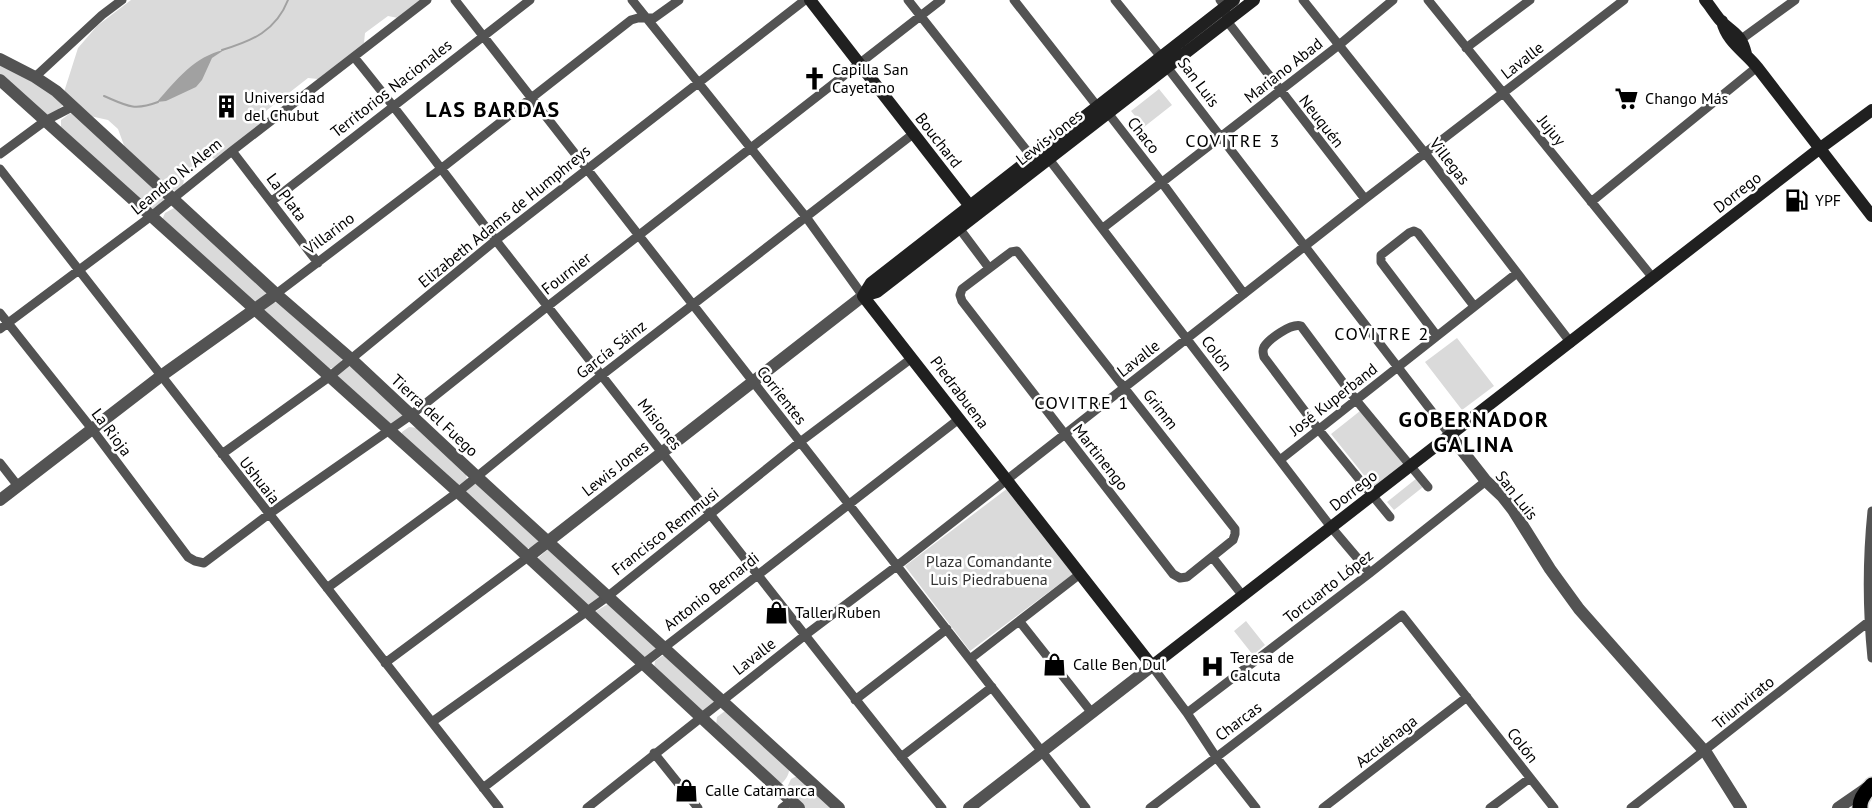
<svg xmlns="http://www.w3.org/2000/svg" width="1872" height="808" font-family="'PT Sans',sans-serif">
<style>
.green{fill:#dadada}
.water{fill:#a1a1a1}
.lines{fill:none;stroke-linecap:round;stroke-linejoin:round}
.stream{stroke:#a1a1a1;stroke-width:2}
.primary-casing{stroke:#dbdbdb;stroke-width:18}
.minor{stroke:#535353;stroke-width:9}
.tertiary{stroke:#535353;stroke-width:12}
.secondary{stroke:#202020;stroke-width:12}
.primary{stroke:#000;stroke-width:15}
.labels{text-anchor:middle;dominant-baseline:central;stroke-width:5;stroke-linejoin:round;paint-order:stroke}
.street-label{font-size:16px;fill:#000;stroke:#fff}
.poi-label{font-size:16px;fill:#000;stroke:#fff;text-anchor:start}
.park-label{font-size:16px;fill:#313131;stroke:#fff}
.neighbourhood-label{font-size:18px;letter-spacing:1.5px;fill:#000;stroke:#fff}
.district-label{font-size:22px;font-weight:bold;letter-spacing:1.5px;fill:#000;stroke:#fff}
</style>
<rect width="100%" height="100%" fill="#fff"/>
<!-- green -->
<path class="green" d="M131,0H422L398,18L388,16L365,33L364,43L318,79L308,78L262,114V123L216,159L206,157L185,174L183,185L176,191L167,188L125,148L118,129L108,120L90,116L64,92L78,48L97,26Z
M0,64L44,88L63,105L52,115H45L0,74Z
M1159,89L1172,105L1144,127L1131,111Z
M73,113L164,198L163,202L151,210L61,127V120L69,114Z
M174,208L265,289L266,295L256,305L162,220L165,213Z
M277,302L342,359L341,362L335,367L329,369L264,312V309L272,303Z
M1457,338L1494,386L1462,410L1425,362Z
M351,365L406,416L392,425L337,376Z
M1360,411L1404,465L1375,489L1331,434Z
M409,427L418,428L466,473L467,480L460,487L401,437L402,432Z
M1417,478L1423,487L1394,510L1387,502Z
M474,484H478L539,540L533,548H523L465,491Z
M1008,488L1073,574L970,651L905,566Z
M548,549L602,599L587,606L538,558Z
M608,604L658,648L646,659L593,613Z
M1246,621L1265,645L1253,655L1234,631Z
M662,656H667L715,701L704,713L654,668L655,661Z
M725,711L789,768C790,774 785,781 781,784L716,726L717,717Z
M795,777H799L832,808H803L785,792L791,779Z"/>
<!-- water -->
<path class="water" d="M224,50L212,58L202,80L196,87L166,101L157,102C176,80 195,56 224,50Z"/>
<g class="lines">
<!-- stream -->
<path class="stream" d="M222,50C252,41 276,31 288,0
M104,96C127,106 134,111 158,102"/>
<defs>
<path id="primary" d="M1860,808C1859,799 1866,791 1872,785"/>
</defs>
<!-- primary casing -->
<use href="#primary" class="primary-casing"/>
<!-- minor -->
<path class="minor" d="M455,0L1086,808
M632,0L806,217L863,296
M908,0L1035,161
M1014,0L1097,106L1108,113L1163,184L1244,294
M1115,0L1161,57L1167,67L1450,435
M1220,0L1225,7L1227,21L1365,199
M1303,0L1425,153L1571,343
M1428,0L1653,278
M1736,43L1795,0
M1466,48L1530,0
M354,57C405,119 452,184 501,247C648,434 793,622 942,808
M35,77L102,15L122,0
M232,151L318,263
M0,154L45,121L72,107
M1045,154L1331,527L1370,573
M0,169L499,808
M272,201L530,0
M1591,202L1757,67
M956,224L989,268
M1103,228L1339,45L1393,0
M1017,251L1235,529V534L1233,540L1187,577L1180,578L1173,574L962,301L960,295L962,289L1011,252Z
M276,294L442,168L631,20L638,18H654L679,0
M0,313L92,429L188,557L195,561L204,563L269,514L411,415L548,306L941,0
M0,329L150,217L232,151L427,0
M1437,336L1381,262V255L1409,233L1414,231L1418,233L1474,306
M222,454L329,377L496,240L805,0
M1280,460L1517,273
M0,463L18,486
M1872,511C1867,560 1867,609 1872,658
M1390,517L1319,430L1264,357C1263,352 1262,351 1264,347C1269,339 1291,323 1301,326L1356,400L1428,487
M1213,558L1243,596
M327,588L458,492L602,375L913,134
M1020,622L1092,713
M970,659L1080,574
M385,663L528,557
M1152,666L1187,713L1216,757L1256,808
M855,700L947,629
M1187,713L1370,573L1486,481
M432,722L607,597L800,442L912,358
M654,753L698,808
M901,757L992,687
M483,788L959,419
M587,808L804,636L898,565L1365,199L1624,0
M782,808L791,801
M1150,808L1402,615L1554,808
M1323,808L1467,697
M1490,808L1530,778
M1631,808L1872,619"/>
<!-- tertiary -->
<path class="tertiary" d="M0,59L35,77L56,91L276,294L351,359L477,477L839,808
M0,80L458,492L799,808
M1450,435L1486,481L1502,496L1513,510L1550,569L1579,609L1707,754L1741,808
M0,500L161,376L276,294
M528,557L863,296
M969,808L1152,666
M1838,808L1867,788"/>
<!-- secondary -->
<path class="secondary" d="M810,0L973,210
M1705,0C1710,6 1715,14 1720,20C1733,34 1741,33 1746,54
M1722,21C1727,42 1744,51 1757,67L1872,216
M863,296L1152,666L1819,149L1872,110
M863,296L877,292L1254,0
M863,296L871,283L1234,0"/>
<!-- primary -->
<use href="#primary" class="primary"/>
</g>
<!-- icons -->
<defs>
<symbol id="church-bare" viewBox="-9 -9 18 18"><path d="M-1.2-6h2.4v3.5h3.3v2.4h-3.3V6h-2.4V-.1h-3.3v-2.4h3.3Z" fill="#000" stroke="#fff" stroke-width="2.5" paint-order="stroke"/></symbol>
<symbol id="supermarket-bare" viewBox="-9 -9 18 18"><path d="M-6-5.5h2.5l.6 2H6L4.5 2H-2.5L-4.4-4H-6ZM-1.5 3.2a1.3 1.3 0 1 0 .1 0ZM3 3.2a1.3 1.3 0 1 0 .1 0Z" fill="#000" stroke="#fff" stroke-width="2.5" paint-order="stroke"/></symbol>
<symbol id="building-bare" viewBox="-9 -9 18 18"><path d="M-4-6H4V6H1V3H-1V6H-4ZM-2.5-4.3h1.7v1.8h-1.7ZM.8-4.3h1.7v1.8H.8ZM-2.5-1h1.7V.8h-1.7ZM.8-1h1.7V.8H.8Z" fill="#000" stroke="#fff" stroke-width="2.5" paint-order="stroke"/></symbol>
<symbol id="fuel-bare" viewBox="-9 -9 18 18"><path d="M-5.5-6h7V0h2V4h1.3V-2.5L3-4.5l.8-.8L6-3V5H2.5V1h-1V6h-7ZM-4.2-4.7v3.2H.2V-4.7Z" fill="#000" stroke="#fff" stroke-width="2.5" paint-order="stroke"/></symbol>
<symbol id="shop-bare" viewBox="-9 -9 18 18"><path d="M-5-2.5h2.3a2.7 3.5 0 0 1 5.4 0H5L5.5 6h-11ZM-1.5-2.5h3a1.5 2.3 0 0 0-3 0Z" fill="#000" stroke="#fff" stroke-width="2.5" paint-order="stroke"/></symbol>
<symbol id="hospital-bare" viewBox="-9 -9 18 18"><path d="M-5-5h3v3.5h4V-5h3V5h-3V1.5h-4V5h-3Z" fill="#000" stroke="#fff" stroke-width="2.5" paint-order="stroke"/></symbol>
</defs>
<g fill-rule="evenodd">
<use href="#church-bare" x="798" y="62" width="33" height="33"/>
<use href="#supermarket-bare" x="1610" y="82" width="33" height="33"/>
<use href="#building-bare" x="210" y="90" width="33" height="33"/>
<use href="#fuel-bare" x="1780" y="184" width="33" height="33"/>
<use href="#shop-bare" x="760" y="596" width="33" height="33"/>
<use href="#shop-bare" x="1038" y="648" width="33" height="33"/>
<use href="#hospital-bare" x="1196" y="650" width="33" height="33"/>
<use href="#shop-bare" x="670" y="774" width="33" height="33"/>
</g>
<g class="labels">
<!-- street labels -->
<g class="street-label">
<text transform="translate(1522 60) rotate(-38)">Lavalle</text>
<text transform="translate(1283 70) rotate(-38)">Mariano Abad</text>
<text transform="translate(1199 82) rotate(53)">San Luis</text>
<text transform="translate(391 88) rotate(-38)">Territorios Nacionales</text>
<text transform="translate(1322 121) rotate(52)">Neuquén</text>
<text transform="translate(1552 130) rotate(51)">Jujuy</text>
<text transform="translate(1144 135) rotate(52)">Chaco</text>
<text transform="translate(1049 137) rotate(-38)">Lewis Jones</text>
<text transform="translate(939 140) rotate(52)">Bouchard</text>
<text transform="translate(1450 161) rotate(52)">Villegas</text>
<text transform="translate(176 176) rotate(-39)">Leandro N. Alem</text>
<text transform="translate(1737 192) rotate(-38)">Dorrego</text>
<text transform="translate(287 197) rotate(53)">La Plata</text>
<text transform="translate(504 216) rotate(-39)">Elizabeth Adams de Humphreys</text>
<text transform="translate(329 233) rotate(-37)">Villarino</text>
<text transform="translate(566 273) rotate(-38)">Fournier</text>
<text transform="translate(611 349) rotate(-38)">García Sáinz</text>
<text transform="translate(1217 353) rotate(53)">Colón</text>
<text transform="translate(1138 358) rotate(-38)">Lavalle</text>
<text transform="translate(960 392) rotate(53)">Piedrabuena</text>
<text transform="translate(782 395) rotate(52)">Corrientes</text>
<text transform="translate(1333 399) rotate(-38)">José Kuperband</text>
<text transform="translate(1161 409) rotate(52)">Grimm</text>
<text transform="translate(435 415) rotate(43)">Tierra del Fuego</text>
<text transform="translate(660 424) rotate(52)">Misiones</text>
<text transform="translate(112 432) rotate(53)">La Rioja</text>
<text transform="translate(1101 457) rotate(52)">Martinengo</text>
<text transform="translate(615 468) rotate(-38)">Lewis Jones</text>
<text transform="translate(260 480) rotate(52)">Ushuaia</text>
<text transform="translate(1353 490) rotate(-38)">Dorrego</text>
<text transform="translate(1517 495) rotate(52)">San Luis</text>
<text transform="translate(665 531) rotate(-38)">Francisco Remmusi</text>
<text transform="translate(1328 586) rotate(-38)">Torcuarto López</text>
<text transform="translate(711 591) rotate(-38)">Antonio Bernardi</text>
<text transform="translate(754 656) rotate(-38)">Lavalle</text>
<text transform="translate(1743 702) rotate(-39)">Triunvirato</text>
<text transform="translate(1238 721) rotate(-37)">Charcas</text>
<text transform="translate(1386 741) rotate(-38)">Azcuénaga</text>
<text transform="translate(1523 745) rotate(52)">Colón</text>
</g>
<!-- poi labels -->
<g class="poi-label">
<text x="832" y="69">Capilla San<tspan x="832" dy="18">Cayetano</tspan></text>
<text x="244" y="97">Universidad<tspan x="244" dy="18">del Chubut</tspan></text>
<text x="1645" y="98">Chango Más</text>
<text x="1815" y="200">YPF</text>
<text x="795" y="612">Taller Ruben</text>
<text x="1230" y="657">Teresa de<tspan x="1230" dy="18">Calcuta</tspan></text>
<text x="1073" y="664">Calle Ben Dul</text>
<text x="705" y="790">Calle Catamarca</text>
</g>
<!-- park labels -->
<g class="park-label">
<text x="989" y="561">Plaza Comandante<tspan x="989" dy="18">Luis Piedrabuena</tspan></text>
</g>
<!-- neighbourhood labels -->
<g class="neighbourhood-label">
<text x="1233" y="140">COVITRE 3</text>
<text x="1382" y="333">COVITRE 2</text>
<text x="1082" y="402">COVITRE 1</text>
</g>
<!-- district labels -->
<g class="district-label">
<text x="493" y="109">LAS BARDAS</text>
<text x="1474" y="419">GOBERNADOR<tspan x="1474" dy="25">GALINA</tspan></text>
</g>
</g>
</svg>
